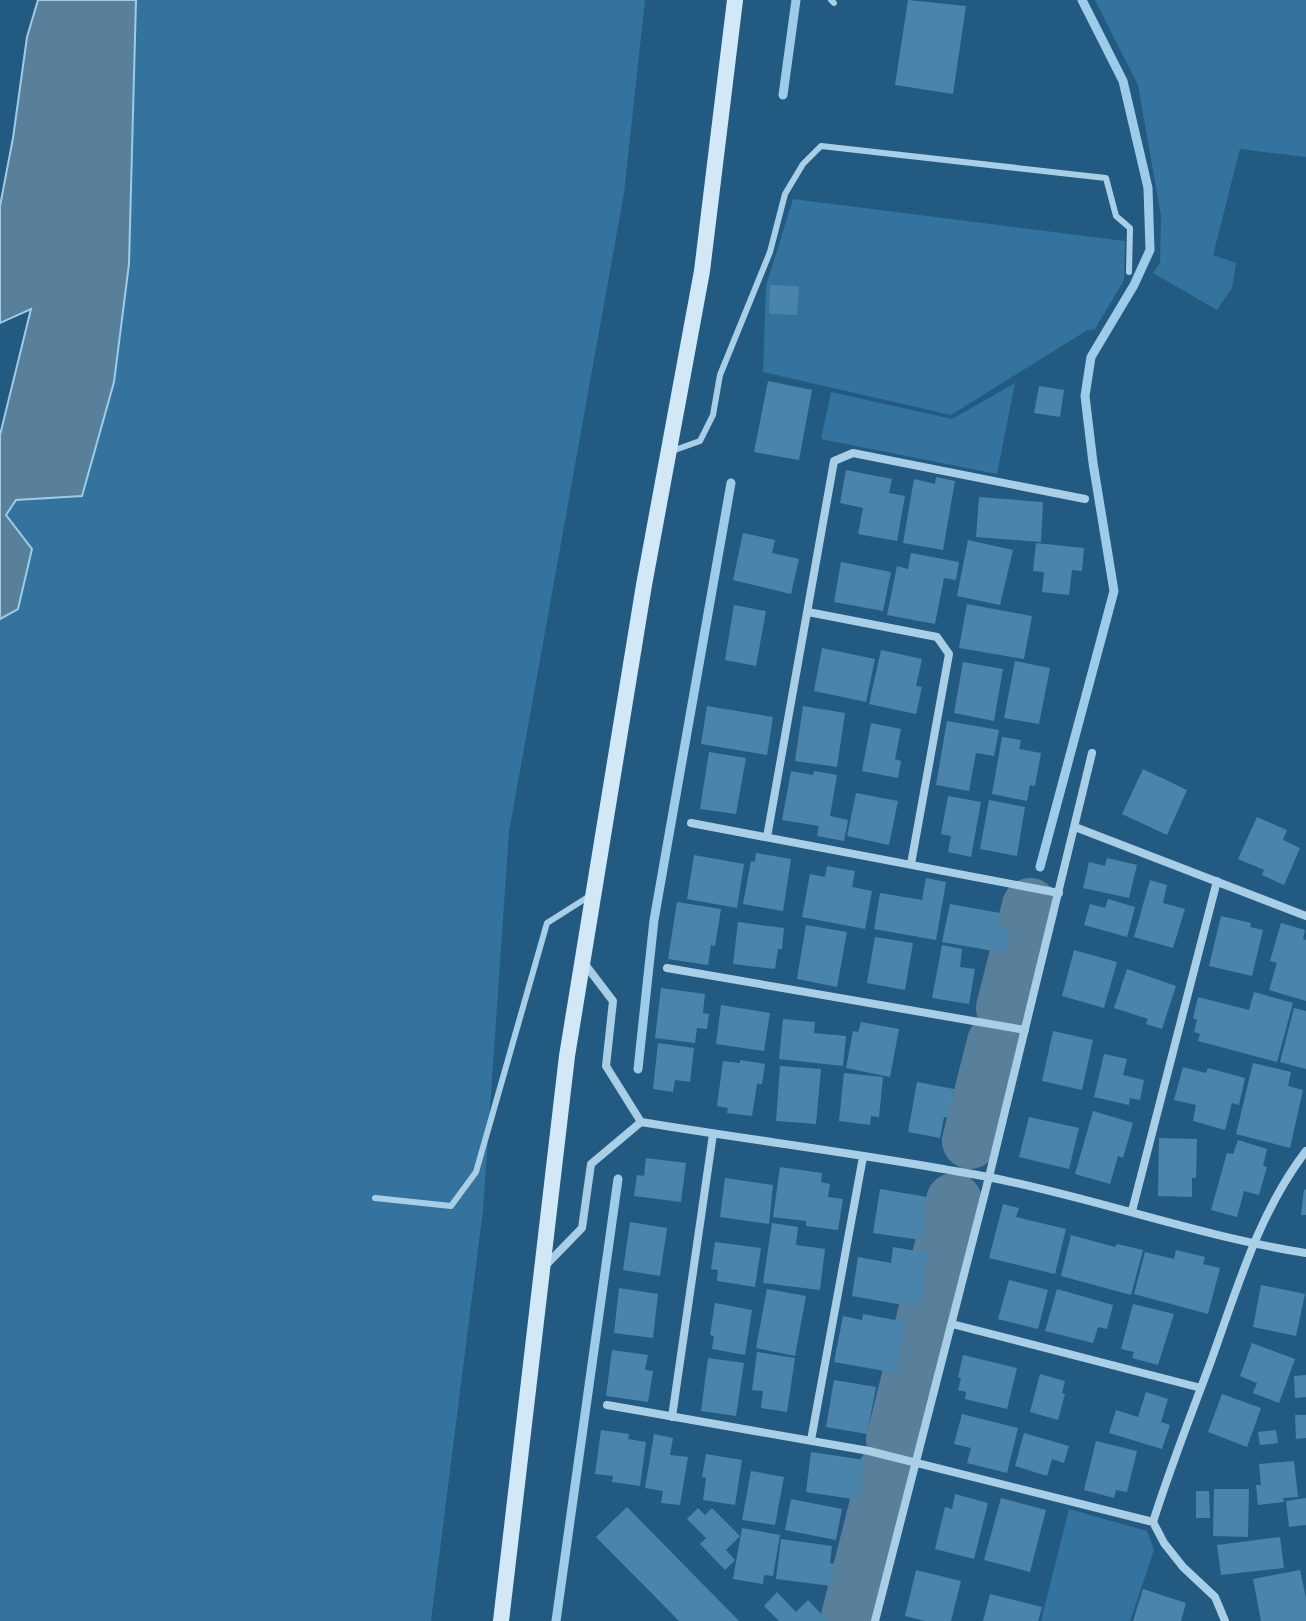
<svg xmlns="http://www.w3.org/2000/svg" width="1306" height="1621" font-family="Overpass,sans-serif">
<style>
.green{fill:#33739d}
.water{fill:#58809b;stroke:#9dcce8;stroke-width:2}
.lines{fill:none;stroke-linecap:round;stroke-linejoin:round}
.stream{stroke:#9dcce8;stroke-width:9}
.river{stroke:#58809b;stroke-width:56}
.building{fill:#4b84aa}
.lane{stroke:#a9cfe7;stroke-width:6}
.street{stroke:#a9cfe7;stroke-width:8}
.secondary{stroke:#d3e8f6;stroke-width:16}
</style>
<rect width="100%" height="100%" fill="#235a81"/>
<!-- green -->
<path class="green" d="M136,0H645L624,193L509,832L483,1210L431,1621H0V619L18,609L6,515L16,500L82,496L114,382L129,264Z
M1095,0H1306V157L1240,149L1213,255L1236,263L1232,288L1217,310L1153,273L1160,263L1161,216L1138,85Z
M793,199L1125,241L1124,280L1095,329L1086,331L951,415L763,372L766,286Z
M1015,383L997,474L821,439L831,392L952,419Z
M1069,1509L1147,1531L1154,1550L1130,1621H1041Z"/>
<!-- water -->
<path class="water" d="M38,0H136L129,264L114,382L82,496L16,500L6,515L32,549L18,609L0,619V435L31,309L0,323V206L13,138L27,37Z"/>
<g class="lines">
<!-- stream -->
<path class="stream" d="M783,95L796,0
M1040,867L1114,591L1093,463L1085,396L1091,357L1134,285L1150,250L1148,188L1123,81L1082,0
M638,1069L654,920L731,483
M556,1621L618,1179"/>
<!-- river -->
<path class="river" d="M1004,1008L1030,906
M970,1141L995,1042
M894,1440L954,1201
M848,1621L886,1471"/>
</g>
<!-- building -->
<path class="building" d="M908,0L966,6L953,94L895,85Z
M770,285L799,286L797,315L769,314Z
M768,381L812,390L799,460L754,452Z
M1039,386L1064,390L1060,417L1034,413Z
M846,470L892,479L889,493L905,496L897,541L858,534L863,508L840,503Z
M936,477L955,481L943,550L903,543L914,479L935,484Z
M979,497L1043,502L1041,542L976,537Z
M743,533L775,540L772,553L799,559L791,594L733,580Z
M968,540L1013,550L1000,605L957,596Z
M1036,543L1084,548L1082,571L1072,570L1069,595L1042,592L1044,572L1033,571Z
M911,553L959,562L956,580L944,578L935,624L887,615L897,566L908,569Z
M841,562L891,572L883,611L834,602Z
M967,604L1032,616L1024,659L959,648Z
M734,605L766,611L756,666L725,660Z
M822,648L875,659L866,702L814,691Z
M881,650L922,659L916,686L922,687L916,714L869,704Z
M1015,661L1050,668L1039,724L1004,718Z
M963,662L1003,669L994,721L954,713Z
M707,706L773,717L767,755L701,744Z
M803,706L845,713L837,767L795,761Z
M947,721L999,730L994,756L976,753L969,791L936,785Z
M871,723L901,729L895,759L901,761L898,778L862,771Z
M1002,737L1021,740L1019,749L1041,753L1035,786L1030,785L1027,801L992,794Z
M709,752L746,758L736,814L700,809Z
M1143,769L1187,790L1167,835L1122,814Z
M791,771L813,775L814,771L837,775L830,816L848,820L844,841L817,836L819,826L782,820Z
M856,793L898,801L889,845L847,836Z
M948,796L981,802L971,857L948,852L951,836L941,834Z
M989,800L1025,807L1017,856L980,849Z
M1257,817L1287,830L1283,840L1300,848L1284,885L1262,875L1264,870L1238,859Z
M756,853L791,859L783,911L743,904L751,861L755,862Z
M694,855L744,864L737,908L687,899Z
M1107,858L1137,865L1129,898L1083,888L1089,862L1105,866Z
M827,866L855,871L852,887L872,891L865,929L802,917L810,874L825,877Z
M926,878L946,882L936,940L874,929L880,893L922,900Z
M1150,880L1167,885L1163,903L1185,909L1173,948L1134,937Z
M1108,899L1135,907L1127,937L1084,925L1090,904L1105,908Z
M677,902L721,909L715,946L711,945L708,965L668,959Z
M950,904L1000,913L998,926L1010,929L1005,953L942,942Z
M1221,916L1251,923L1250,927L1263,930L1252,976L1209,966Z
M738,922L784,928L782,949H778L775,969L733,964Z
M1281,923L1305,930L1303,939L1306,940V1001L1269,990L1277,963L1270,961Z
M806,925L847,932L837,987L797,979Z
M875,937L913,943L905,990L867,983Z
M942,945L962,949L960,967L975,969L969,1004L932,998Z
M1074,950L1117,962L1104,1008L1062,996Z
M1127,969L1176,986L1162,1029L1146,1024L1148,1019L1114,1008Z
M661,988L705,994L703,1013L709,1014L707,1029L697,1028L695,1043L655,1038Z
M1254,992L1293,1003L1277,1062L1198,1041L1200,1034L1194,1032L1197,1020L1193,1018L1198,997L1249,1010Z
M721,1005L770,1013L764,1051L716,1044Z
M1294,1008L1306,1011V1069L1280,1062Z
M783,1019L815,1022L814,1033L846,1036L843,1066L779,1059Z
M861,1022L899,1029L890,1077L846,1068L853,1031L858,1032Z
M1053,1031L1093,1040L1082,1090L1042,1081Z
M658,1043L694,1048L690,1082L675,1080L673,1092L653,1089Z
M1104,1054L1127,1059L1123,1075L1144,1080L1140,1100L1130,1098L1129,1105L1094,1097Z
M740,1060L765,1064L762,1084H757L752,1116L727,1113L728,1108L717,1106L723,1061L740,1063Z
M1253,1063L1291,1072L1288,1086L1303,1090L1290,1148L1236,1134Z
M780,1066L821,1069L816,1124L776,1121Z
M1183,1067L1206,1073L1208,1068L1245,1078L1239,1105L1232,1103L1225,1130L1193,1121L1196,1105L1174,1100Z
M844,1073L883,1077L879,1117L871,1116L870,1125L839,1121Z
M917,1082L954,1089L948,1118L944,1117L940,1138L908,1132Z
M1093,1111L1133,1123L1123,1158L1118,1156L1110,1184L1075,1174Z
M1029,1117L1079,1128L1069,1169L1019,1157Z
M1159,1138L1197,1139L1196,1178H1192V1197L1158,1196Z
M1238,1140L1267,1149L1263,1166L1267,1167L1259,1195L1244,1191L1237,1217L1211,1210L1227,1153L1233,1154Z
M646,1158L686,1163L681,1202L634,1196L637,1175L644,1176Z
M780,1167L822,1173L821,1182L830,1184L828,1197L843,1199L838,1230L806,1226V1221L773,1217Z
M725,1178L773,1185L769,1224L720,1217Z
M880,1189L927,1197L921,1240L873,1233Z
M1304,1189L1306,1190V1215H1301Z
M1003,1204L1019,1208L1016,1217L1066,1229L1055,1274L989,1258Z
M630,1222L667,1228L660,1276L623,1270Z
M772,1223L798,1227L796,1245L825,1249L820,1290L763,1283Z
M1071,1235L1115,1247L1117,1244L1143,1250L1131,1295L1061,1276Z
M715,1242L761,1248L755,1287L717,1281L718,1270L711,1269Z
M893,1247L928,1253L920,1308L852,1296L858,1257L891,1263Z
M1176,1250L1205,1257L1203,1264L1220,1268L1208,1314L1134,1294L1145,1252L1174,1259Z
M1009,1280L1048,1290L1038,1329L998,1319Z
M1261,1285L1305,1294L1296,1336L1253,1327Z
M619,1288L658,1294L653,1338L614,1333Z
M767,1289L806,1296L795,1356L756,1348Z
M1057,1289L1113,1305L1107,1329L1098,1327L1093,1343L1045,1331Z
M715,1303L752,1310L745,1355L712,1349L714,1336L710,1335Z
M1133,1304L1174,1314L1158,1365L1132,1358L1134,1352L1121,1349Z
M863,1314L906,1322L896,1373L834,1362L843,1316L862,1320Z
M1252,1343L1295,1359L1279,1403L1253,1393L1257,1383L1240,1376Z
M612,1350L648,1355L645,1370L653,1371L648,1402L606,1396Z
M757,1352L795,1358L787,1412L761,1408L763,1391L752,1390Z
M963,1355L1017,1368L1007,1409L965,1399L966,1392L958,1390L961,1378L958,1377Z
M708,1358L744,1363L736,1416L701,1411Z
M1040,1374L1065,1381L1062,1393L1065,1394L1058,1420L1030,1412Z
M1306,1375V1397L1295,1398L1294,1376Z
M834,1380L876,1387L867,1434L826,1427Z
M1146,1392L1168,1399L1161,1422L1170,1425L1162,1449L1109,1433L1116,1410L1138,1417Z
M1222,1394L1261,1408L1247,1447L1208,1432Z
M962,1414L1018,1428L1007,1473L967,1463L971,1448L954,1444Z
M1295,1415H1306V1438L1296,1439Z
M601,1430L629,1434L628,1439L646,1442L640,1486L612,1482L613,1476L595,1474Z
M1276,1430L1278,1443L1260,1445L1258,1432Z
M1024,1433L1069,1446L1064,1463L1052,1459L1047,1476L1015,1466Z
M654,1434L673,1438L670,1455L688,1457L680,1505L661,1503L663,1491L645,1488Z
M1096,1441L1137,1451L1127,1492L1116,1490L1114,1498L1084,1490Z
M811,1452L865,1460L859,1500L806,1492Z
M706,1454L742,1460L735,1505L703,1500L706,1478L702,1477Z
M1294,1461L1298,1497L1283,1498L1284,1502L1258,1505L1256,1485H1261L1259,1464Z
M751,1471L784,1477L775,1525L742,1520Z
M1214,1489H1249L1248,1537L1213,1536Z
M1196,1491H1209L1210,1518H1196Z
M955,1494L988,1503L974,1559L935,1549L945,1507L952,1509Z
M1001,1498L1046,1510L1030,1572L984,1560Z
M1306,1498V1525L1289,1527L1286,1501Z
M791,1499L842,1509L836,1540L785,1530Z
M627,1507L739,1621H679L596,1537Z
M698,1508L705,1515L712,1508L740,1536L726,1550L735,1560L725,1570L700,1544L706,1538L687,1519Z
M742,1528L780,1535L773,1576L764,1575L763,1584L733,1579Z
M1280,1537L1284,1568L1221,1575L1217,1545Z
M781,1539L832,1546L830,1563L834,1564L831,1586L776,1579Z
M916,1570L961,1581L951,1621H925L905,1616Z
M1300,1570L1306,1598V1621H1261L1253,1579Z
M1143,1589L1186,1603L1181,1621H1133Z
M777,1592L796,1612L808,1600L828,1621H779L764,1606Z
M990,1594L1042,1607L1038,1621H983Z"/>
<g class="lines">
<!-- lane -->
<path class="lane" d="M831,0L834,3
M672,451L700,441L713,415L720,375L770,252L785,194L803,164L821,146L1106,178L1116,216L1130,228L1129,272
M375,1198L451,1206L476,1172L547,923L588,897"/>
<!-- street -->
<path class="street" d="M808,612L937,637L949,654L911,864
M691,823L1059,893
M1075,827L1306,916
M767,837L834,461L853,453L1085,499
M584,963L613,1001L606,1066L641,1122
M667,968L1025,1030
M1132,1211L1217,881
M545,1266L582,1228L591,1164L641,1122C756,1141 873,1155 988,1177C1095,1198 1198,1236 1306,1253
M952,1324L1201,1388
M607,1405L869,1451L1153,1522
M672,1417L713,1134
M811,1440L863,1157
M875,1621L989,1177L1092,753
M1225,1621L1215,1597L1183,1567L1164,1543L1153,1522C1170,1468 1191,1415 1211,1361C1237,1289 1259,1212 1306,1151"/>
<!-- secondary -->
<path class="secondary" d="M501,1621L567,1056L644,585L702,271L735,0"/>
</g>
</svg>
